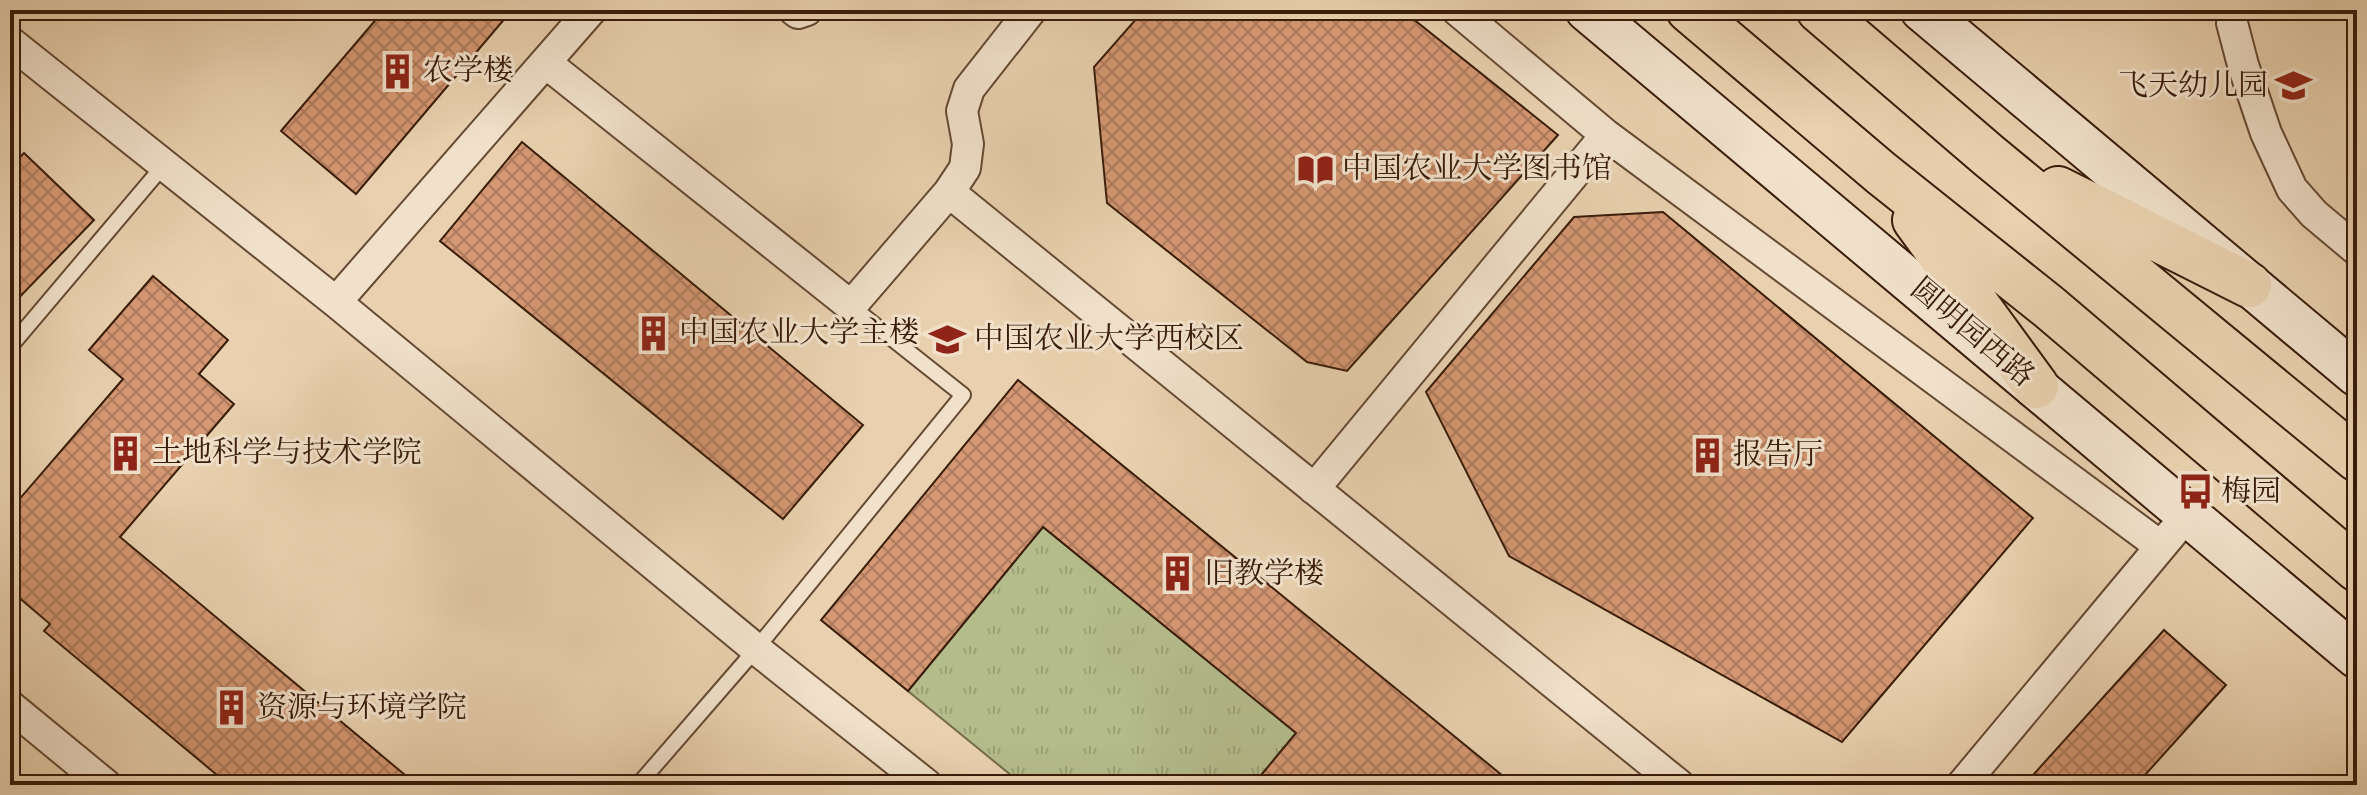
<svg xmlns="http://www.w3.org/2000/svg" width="2367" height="795" font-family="'IM FELL DW Pica','Noto Serif SC',serif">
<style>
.grass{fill:url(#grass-tufts);stroke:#766c4b;stroke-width:2}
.building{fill:url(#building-cross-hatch);stroke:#391c0a;stroke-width:2}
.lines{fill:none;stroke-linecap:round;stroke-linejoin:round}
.lane-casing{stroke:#654933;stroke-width:18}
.street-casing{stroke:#654933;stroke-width:34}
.secondary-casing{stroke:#391c0a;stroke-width:46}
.primary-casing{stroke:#391c0a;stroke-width:48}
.lane{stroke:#f1e1cb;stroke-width:14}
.street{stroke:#f1e1cb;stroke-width:30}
.secondary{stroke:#f1e1cb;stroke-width:42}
.primary{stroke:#e9d1af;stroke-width:44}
.labels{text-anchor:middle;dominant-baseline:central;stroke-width:6;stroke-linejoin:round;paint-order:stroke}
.poi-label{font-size:30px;fill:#391c0a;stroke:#f1e1cb;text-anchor:start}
.street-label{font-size:30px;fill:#391c0a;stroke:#f1e1cb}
</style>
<defs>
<pattern id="grass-tufts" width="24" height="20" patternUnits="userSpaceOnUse" patternTransform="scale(2)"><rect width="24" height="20" fill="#b4bc8c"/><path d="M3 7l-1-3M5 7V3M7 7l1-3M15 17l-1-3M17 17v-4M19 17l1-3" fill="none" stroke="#9ca177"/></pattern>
<pattern id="building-cross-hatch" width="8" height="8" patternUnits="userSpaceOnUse" patternTransform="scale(2)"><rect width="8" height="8" fill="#d49873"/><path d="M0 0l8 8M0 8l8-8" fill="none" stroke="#ad7b5d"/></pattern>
</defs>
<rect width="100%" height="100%" fill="#e9d1af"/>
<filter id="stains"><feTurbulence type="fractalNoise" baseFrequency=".0025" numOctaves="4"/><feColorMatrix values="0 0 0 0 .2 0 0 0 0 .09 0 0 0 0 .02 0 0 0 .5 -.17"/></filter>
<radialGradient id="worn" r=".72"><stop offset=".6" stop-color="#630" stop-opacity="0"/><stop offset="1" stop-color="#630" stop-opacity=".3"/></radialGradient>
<!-- grass -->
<path class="grass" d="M1043,527L1296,733L1253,785H1023L908,691Z"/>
<!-- building -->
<path class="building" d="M384,10H512L356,194L281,131Z
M1144,10H1402L1558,135L1347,371L1307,362L1107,203L1094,67Z
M522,142L863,425L783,519L440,241Z
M24,153L94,220L10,307V168Z
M1663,212L2033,518L1842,742L1509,556L1426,392L1574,217Z
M153,276L228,340L199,374L234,404L120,537L417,785H229L44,631L50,624L10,590V510L123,379L89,350Z
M1018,380L1514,785H1253L1296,733L1043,527L908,691L821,620Z
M2164,630L2226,685L2136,785H2024Z"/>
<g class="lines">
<defs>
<path id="lane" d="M10,347L164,165
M638,785L756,649L963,395L851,306"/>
<path id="street" d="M794,10L798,13L807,10
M1457,10L1606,135L2160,546
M2232,23L2243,65L2266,133L2292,189L2314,214L2357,250
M10,42L336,302L591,10
M546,63L851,306L949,192L965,168L968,144L962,111L969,89L1031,10
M949,192L1679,785
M336,302L756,649L927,785
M1314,489L1606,135
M10,706L106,785
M1962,785L2173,532"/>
<path id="secondary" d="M1587,10L2357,657
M1922,10L2357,375"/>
<path id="primary" d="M1689,10L1881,173L2049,307L2357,569
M1819,10L1988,155L2357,459
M2058,189L2249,285
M1915,220L2036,386"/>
</defs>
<!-- lane casing -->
<use href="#lane" class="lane-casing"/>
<!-- street casing -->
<use href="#street" class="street-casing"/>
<!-- secondary casing -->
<use href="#secondary" class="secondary-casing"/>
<!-- primary casing -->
<use href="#primary" class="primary-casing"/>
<!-- lane -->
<use href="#lane" class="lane"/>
<!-- street -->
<use href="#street" class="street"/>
<!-- secondary -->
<use href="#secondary" class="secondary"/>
<!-- primary -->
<use href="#primary" class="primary"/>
</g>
<!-- icons -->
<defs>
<symbol id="building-bare" viewBox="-9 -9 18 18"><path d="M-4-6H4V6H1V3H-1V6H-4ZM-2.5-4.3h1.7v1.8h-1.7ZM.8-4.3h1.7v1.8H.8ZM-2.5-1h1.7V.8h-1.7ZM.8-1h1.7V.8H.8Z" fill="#8f2418" stroke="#f1e1cb" stroke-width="2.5" paint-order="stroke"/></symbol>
<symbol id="school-bare" viewBox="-9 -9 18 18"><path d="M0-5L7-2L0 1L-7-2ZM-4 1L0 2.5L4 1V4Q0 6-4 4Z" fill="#8f2418" stroke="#f1e1cb" stroke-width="2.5" paint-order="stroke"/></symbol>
<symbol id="library-bare" viewBox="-9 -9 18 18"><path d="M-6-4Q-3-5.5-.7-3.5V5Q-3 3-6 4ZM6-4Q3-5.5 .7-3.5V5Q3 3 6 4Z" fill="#8f2418" stroke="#f1e1cb" stroke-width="2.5" paint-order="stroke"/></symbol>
<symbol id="university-bare" viewBox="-9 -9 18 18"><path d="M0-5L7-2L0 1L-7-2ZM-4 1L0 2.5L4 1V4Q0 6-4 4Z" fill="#8f2418" stroke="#f1e1cb" stroke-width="2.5" paint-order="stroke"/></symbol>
<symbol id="bus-bare" viewBox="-9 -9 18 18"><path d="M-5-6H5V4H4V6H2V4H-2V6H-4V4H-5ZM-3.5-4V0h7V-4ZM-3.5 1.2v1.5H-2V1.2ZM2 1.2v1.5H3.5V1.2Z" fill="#8f2418" stroke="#f1e1cb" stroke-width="2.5" paint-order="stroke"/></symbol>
</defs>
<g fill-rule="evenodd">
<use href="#building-bare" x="372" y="46" width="51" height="51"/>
<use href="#school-bare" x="2268" y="60" width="51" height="51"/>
<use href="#library-bare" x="1290" y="144" width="51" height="51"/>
<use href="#building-bare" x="628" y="308" width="51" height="51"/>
<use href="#university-bare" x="922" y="314" width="51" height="51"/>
<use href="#building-bare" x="100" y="428" width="51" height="51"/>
<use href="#building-bare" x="1682" y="430" width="51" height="51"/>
<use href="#bus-bare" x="2170" y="466" width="51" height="51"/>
<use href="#building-bare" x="1152" y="548" width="51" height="51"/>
<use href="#building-bare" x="206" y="682" width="51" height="51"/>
</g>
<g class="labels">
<!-- poi labels -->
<g class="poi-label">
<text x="423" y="71">农学楼</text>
<text x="2268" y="86" text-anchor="end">飞天幼儿园</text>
<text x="1342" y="169">中国农业大学图书馆</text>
<text x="679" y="333">中国农业大学主楼</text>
<text x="974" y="339">中国农业大学西校区</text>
<text x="152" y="453">土地科学与技术学院</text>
<text x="1733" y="455">报告厅</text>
<text x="2221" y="492">梅园</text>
<text x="1204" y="574">旧教学楼</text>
<text x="257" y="708">资源与环境学院</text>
</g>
<!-- street labels -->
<g class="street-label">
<text transform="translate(1972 333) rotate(40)">圆明园西路</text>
</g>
</g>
<!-- margin -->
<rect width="2367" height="795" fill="none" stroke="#e9d1af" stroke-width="40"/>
<rect x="12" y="12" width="2343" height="771" fill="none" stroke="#391c0a" stroke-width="4"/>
<rect x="20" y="20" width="2327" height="755" fill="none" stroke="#391c0a" stroke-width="2"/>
<rect width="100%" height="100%" filter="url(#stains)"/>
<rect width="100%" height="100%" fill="url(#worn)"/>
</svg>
